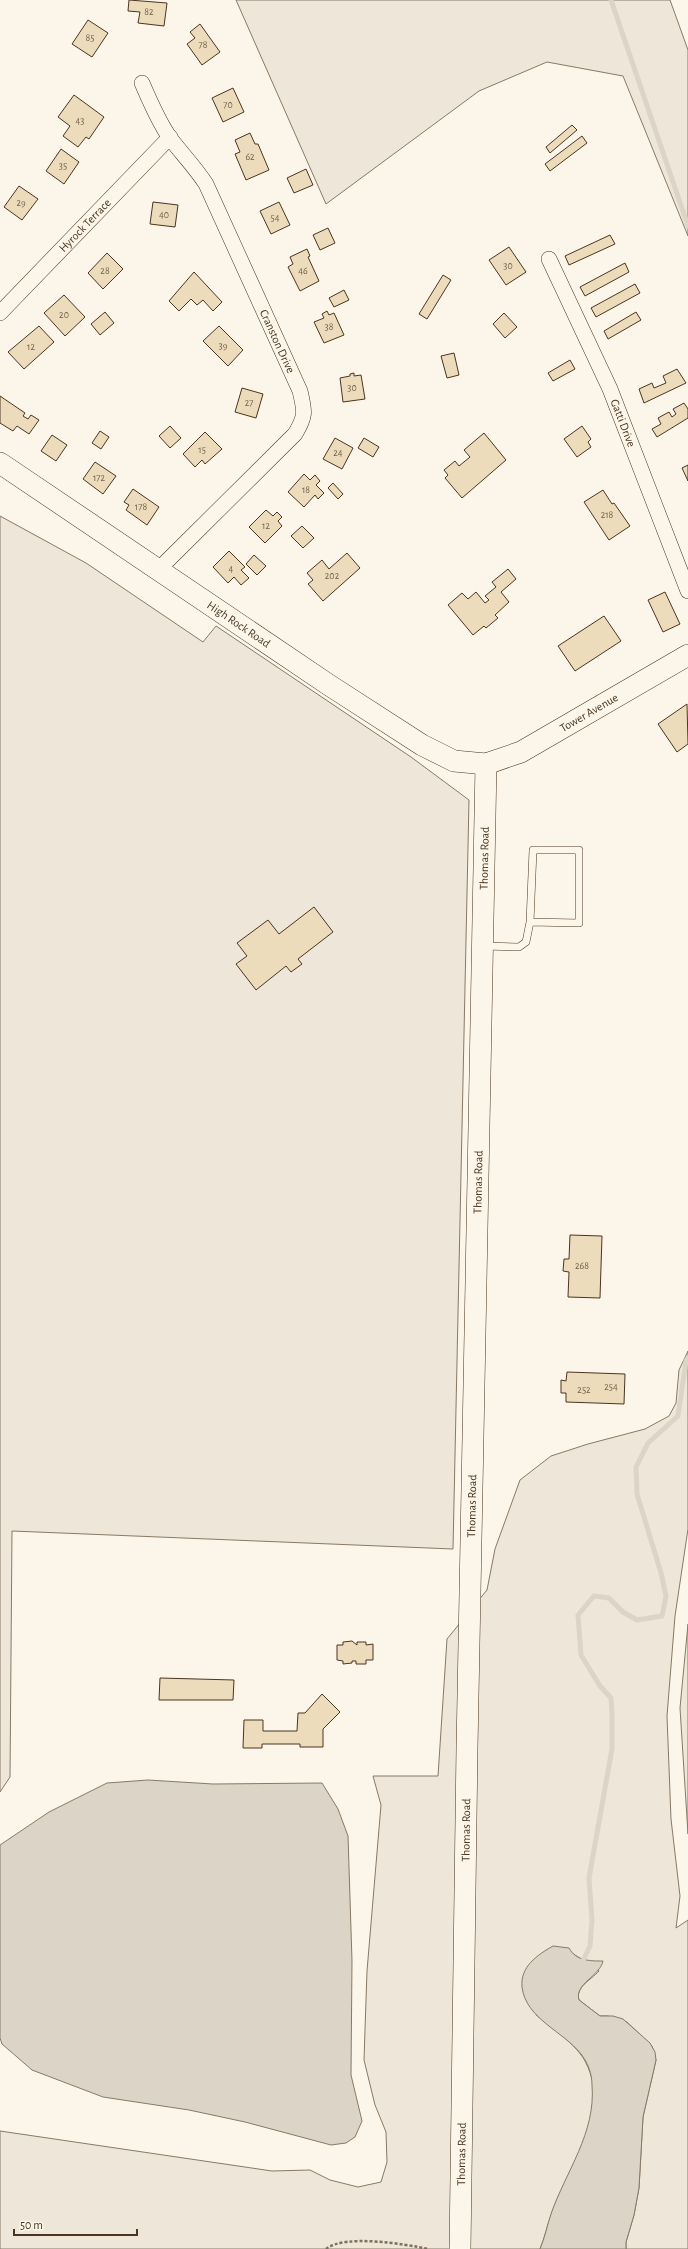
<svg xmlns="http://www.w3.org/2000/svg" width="688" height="2249" font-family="'Alegreya Sans',sans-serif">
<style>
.green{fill:#ede6d9;stroke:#887966}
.water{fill:#dcd4c6;stroke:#887966}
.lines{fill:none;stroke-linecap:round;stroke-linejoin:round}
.stream{stroke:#dcd4c6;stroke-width:5}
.building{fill:#ecdcbc;stroke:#4a3520}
.service-casing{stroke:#4a3520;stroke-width:8}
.minor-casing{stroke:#4a3520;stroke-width:16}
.secondary-casing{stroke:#4a3520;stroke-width:22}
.path{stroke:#7f6f5c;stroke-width:2.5;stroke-dasharray:3 2;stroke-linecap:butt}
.service{stroke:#fbf6e9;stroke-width:7}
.minor{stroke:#fbf6e9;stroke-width:15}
.secondary{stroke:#fbf6e9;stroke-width:21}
.labels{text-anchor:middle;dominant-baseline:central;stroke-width:3;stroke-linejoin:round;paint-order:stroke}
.number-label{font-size:10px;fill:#725f47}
.street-label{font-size:12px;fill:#4a3520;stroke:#fbf6e9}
</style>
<rect width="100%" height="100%" fill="#fbf6e9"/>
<!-- green -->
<path class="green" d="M236,0H670L688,50V236L623,76L547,62L479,91L326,204Z
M0,516L86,563L203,642L216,626L411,757L469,800L453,1549L12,1531L10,1777L0,1792Z
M688,1351V1529L675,1616L667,1716L671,1819L680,1896L676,1928L688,1920V2249H626V2242L634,2215L639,2188L643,2117L656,2060L652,2046L627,2022L608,2016H600L579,2000C575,1987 591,1980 599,1971L572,1953L536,2015C551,2026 578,2046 586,2063C612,2114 567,2168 551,2215C547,2226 545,2237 540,2249H0V2131L272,2171L310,2170L330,2180L358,2187L381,2182L387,2162L386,2132L375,2105L364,2060L367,1971L381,1805L373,1776H438L447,1639L487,1590L495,1549L520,1480L551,1456L588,1444L645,1429L669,1416L676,1403L679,1370Z
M688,1624V1834L680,1708Z"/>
<!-- water -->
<path class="water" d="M148,1780L213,1784L322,1783L338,1809L348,1836L352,1961L351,2075L362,2121L355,2137L346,2143L331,2145L245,2122L189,2110L103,2097L32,2070L2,2044L0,2038V1845L49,1812L107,1783Z
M553,1946L569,1948C576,1961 590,1961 603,1961C600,1976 574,1984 579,2000L600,2016H613L623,2019L650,2043L655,2052L656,2060L643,2117L639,2188L634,2215L626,2242V2249H540C545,2237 547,2226 551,2214C566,2171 596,2133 592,2085C592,2074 588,2063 581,2054C563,2031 526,2019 522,1987C520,1967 537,1955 553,1946Z"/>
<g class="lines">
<!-- stream -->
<path class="stream" d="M611,0L688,226
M581,1965L590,1946L592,1920L589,1878L612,1749V1713L611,1698L600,1686L581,1655L578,1615L594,1596L609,1598L623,1612L637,1620L662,1616L666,1596L661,1573L637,1494L636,1467L648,1443L678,1416L686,1361L688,1358"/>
</g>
<!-- building -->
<path class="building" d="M129,0L167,3L164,26L138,23L140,12L128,11Z
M88,20L108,33L92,57L72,44Z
M200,24L220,52L202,65L187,44L195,38L190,32Z
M233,88L244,112L223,122L212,98Z
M74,95L104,117L89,139L86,137L78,147L63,136L70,126L58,117Z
M572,125L577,130L550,153L546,147Z
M250,133L255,144H258L269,170L246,180L235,154L240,152L235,140Z
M582,136L587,143L550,171L545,164Z
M61,149L79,162L64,184L46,171Z
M306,169L313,185L294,193L287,178Z
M19,186L38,199L22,220L4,207Z
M153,202L178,205L175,227L150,224Z
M279,202L290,225L271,234L260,211Z
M328,228L335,243L320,250L313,235Z
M610,235L615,244L569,265L565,256Z
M509,247L526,272L506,285L489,260Z
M307,249L310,256L308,257L319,281L300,291L288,267L293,264L290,257Z
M107,253L123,269L103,289L88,273Z
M625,263L629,272L585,296L580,287Z
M194,272L222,302L213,311L203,300L197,305L191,299L179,311L169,301Z
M443,275L451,280L427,319L419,314Z
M635,284L640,293L596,317L591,308Z
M344,290L349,300L334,307L329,298Z
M64,295L85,317L65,336L44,313Z
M327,311L329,315L334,313L344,335L324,343L314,322L324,318L322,314Z
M105,312L114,323L100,335L91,324Z
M636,312L641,320L608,339L604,331Z
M504,313L517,327L505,338L493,324Z
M39,326L54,342L24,369L8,352Z
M219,326L243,350L228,366L203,341Z
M454,353L459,375L447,378L441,356Z
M570,360L575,369L553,381L548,373Z
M677,369L686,383L644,403L639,389L652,383L654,388L666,383L663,376Z
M354,373V376L361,375L365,399L343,402L340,378L350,376V374Z
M242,388L263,394L256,418L235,412Z
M0,396L25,413L23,416L28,419L31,415L39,420L29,434L17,426L13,431L0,423Z
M684,403L688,409V418L657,437L652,429L661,424L658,418L669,412L672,417L676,414L673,409Z
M170,426L181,438L170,448L159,436Z
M582,426L591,439L588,442L591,447L577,457L564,439Z
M100,431L109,437L101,449L92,443Z
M205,432L222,449L205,464L202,460L195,467L183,454Z
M484,433L506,460L462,498L445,478L448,475L444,470L455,461L459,466L470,457L464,450Z
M52,435L67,445L56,461L41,451Z
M335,438L353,448L342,469L323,459Z
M364,438L379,447L373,457L358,448Z
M95,462L116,476L103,494L83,479Z
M688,465V481L682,468Z
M304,474L310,480L315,475L320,481L316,485L324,493L318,499L315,495L304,507L288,492Z
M333,483L343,494L338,499L328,488Z
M133,489L159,507L147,525L126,510L129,505L124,502Z
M603,490L612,504L614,503L630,526L609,540L584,502Z
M266,510L273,516L277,512L282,517L278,521L282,526L265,543L249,527Z
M302,526L314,538L303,548L291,536Z
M229,551L245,567L241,570L249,578L241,585L234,577L228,583L213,567Z
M347,553L360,568L323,601L308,584L313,580L307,573L322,560L329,569Z
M254,555L266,566L257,575L246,564Z
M508,569L516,579L501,592L509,602L495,615L498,618L486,628L484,626L473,635L448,605L462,593L468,599L476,592L485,603L489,600L485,596L496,587L492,582Z
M665,592L680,624L663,632L648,600Z
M604,616L621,641L575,671L558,646Z
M687,704L688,744L677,752L658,724Z
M314,907L333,932L298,959L302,964L291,972L286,966L256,990L236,964L247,956L237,943L268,920L279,934Z
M570,1235L602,1236L600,1298L568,1297L569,1272L563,1271L564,1259H569Z
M567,1372L625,1374L624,1404L566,1402V1393H561V1380L566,1381Z
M352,1641L357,1645V1642H366V1645L373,1644V1660H366V1664H356V1661H352V1663L343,1664V1661L337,1660V1645H343V1642Z
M160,1678L234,1680L233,1700H159Z
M322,1694L340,1712L323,1729V1747H300V1744H262V1748H243L244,1720H263V1731H297L298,1713H305Z"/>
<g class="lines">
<defs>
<path id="service" d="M485,946L519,947L526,942L530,922L533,850H579V923L530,922"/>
<g id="minor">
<path id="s1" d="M142,83C150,101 158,121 170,138C182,154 195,167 206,184L300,391C305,412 306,416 295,434L158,570"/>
<path id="s2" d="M549,259L610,389L688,591"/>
<path id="s3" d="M0,313L170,137"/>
</g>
<g id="secondary">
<path id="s4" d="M0,463L329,685L422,745L454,761L486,764L521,752L688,655"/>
<path id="s5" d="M460,2249L467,1748L486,764"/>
</g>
</defs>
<!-- service casing -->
<use href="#service" class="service-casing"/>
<!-- minor casing -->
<use href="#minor" class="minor-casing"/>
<!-- secondary casing -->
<use href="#secondary" class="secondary-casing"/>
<!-- path -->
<path class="path" d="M326,2249C344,2234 405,2244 428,2249"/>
<!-- service -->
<use href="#service" class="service"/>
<!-- minor -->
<use href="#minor" class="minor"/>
<!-- secondary -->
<use href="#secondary" class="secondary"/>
</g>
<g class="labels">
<!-- number labels -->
<g class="number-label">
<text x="149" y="12">82</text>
<text x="90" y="38">85</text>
<text x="203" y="45">78</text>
<text x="228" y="105">70</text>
<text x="80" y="121">43</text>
<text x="250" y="157">62</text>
<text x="63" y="166">35</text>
<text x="21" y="203">29</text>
<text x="164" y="215">40</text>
<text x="275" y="218">54</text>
<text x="508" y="266">30</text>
<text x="105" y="271">28</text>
<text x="303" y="271">46</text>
<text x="64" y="315">20</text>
<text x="329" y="327">38</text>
<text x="223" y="346">39</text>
<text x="31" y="347">12</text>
<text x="352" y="388">30</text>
<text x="249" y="403">27</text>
<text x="202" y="450">15</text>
<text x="338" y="453">24</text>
<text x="99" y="478">172</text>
<text x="306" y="490">18</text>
<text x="141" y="507">178</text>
<text x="607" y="515">218</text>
<text x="266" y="526">12</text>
<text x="231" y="569">4</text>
<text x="332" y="576">202</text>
<text x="582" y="1266">268</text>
<text x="611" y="1387">254</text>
<text x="584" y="1390">252</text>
</g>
<!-- street labels -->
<g class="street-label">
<text stroke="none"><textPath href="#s3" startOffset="122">Hyrock Terrace</textPath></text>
<text stroke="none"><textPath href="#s1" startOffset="293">Cranston Drive</textPath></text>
<text stroke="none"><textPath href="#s2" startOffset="180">Gatti Drive</textPath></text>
<text stroke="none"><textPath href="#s4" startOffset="288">High Rock Road</textPath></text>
<text stroke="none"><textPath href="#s4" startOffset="691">Tower Avenue</textPath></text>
<text stroke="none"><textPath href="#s5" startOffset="1391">Thomas Road</textPath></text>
<text stroke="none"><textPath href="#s5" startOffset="1067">Thomas Road</textPath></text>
<text stroke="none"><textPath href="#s5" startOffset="743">Thomas Road</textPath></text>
<text stroke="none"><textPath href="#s5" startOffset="419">Thomas Road</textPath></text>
<text stroke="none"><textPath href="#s5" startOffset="95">Thomas Road</textPath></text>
</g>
</g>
<!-- scale -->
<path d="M14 2229v6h123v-6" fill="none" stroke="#4a3520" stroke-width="2"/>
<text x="20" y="2229" font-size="12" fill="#4a3520" stroke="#fbf6e9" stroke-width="3" paint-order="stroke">50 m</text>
</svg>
